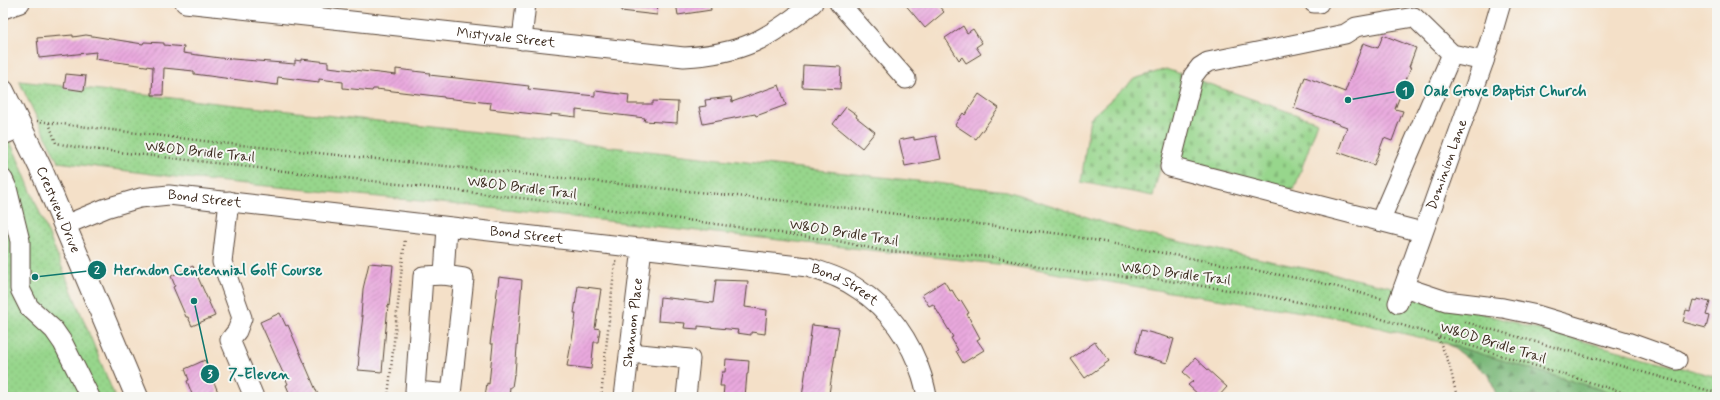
<svg xmlns="http://www.w3.org/2000/svg" width="1720" height="400" font-family="Mynerve,sans-serif">
<style>
.green{fill:url(#green-dots);stroke:#698055}
.forest{fill:url(#forest-firs);stroke:#5a704b}
.cemetery{fill:url(#cemetery-stones);stroke:#698055}
.building{fill:url(#building-hatch)}
.lines{fill:none;stroke-linecap:round;stroke-linejoin:round}
.minor-casing{stroke:#574538;stroke-width:21}
.major-casing{stroke:#574538;stroke-width:24}
.path{stroke:#574538;stroke-width:2.5;stroke-dasharray:1 3;stroke-linecap:butt}
.minor{stroke:#fff;stroke-width:19}
.major{stroke:#fff;stroke-width:22}
.labels{text-anchor:middle;dominant-baseline:central;stroke-width:4;stroke-linejoin:round;paint-order:stroke}
.street-label{font-size:14px;fill:#3b2a1e;stroke:#f6f6f2}
.leader{fill:none;stroke:#0f766e;stroke-width:1.5}
.callout-dot{fill:#0f766e;stroke:#f6f6f2;stroke-width:1.5}
.mark-label{font-size:12px;text-anchor:middle;font-weight:bold;fill:#fff}
.callout-label{font-size:15px;text-anchor:middle;font-weight:bold;fill:#0f766e;stroke:#f6f6f2;stroke-width:4;stroke-linejoin:round;paint-order:stroke}
</style>
<defs>
<pattern id="green-dots" width="8" height="8" patternUnits="userSpaceOnUse"><rect width="8" height="8" fill="#97d68c"/><path d="M2 2h.1M6 6h.1" fill="none" stroke="#83b878" stroke-width="1.8" stroke-linecap="round"/></pattern>
<pattern id="forest-firs" width="22" height="20" patternUnits="userSpaceOnUse"><rect width="22" height="20" fill="#79b778"/><path d="M5 1l3.5 6h-7zM16 11l3.5 6h-7z" fill="#649562"/></pattern>
<pattern id="cemetery-stones" width="16" height="16" patternUnits="userSpaceOnUse"><rect width="16" height="16" fill="#97d68c"/><path d="M2 7V4a2 2 0 0 1 4 0v3zM10 15v-3a2 2 0 0 1 4 0v3z" fill="#83b878"/></pattern>
<pattern id="building-hatch" width="6" height="6" patternUnits="userSpaceOnUse"><rect width="6" height="6" fill="#e9a9de"/><path d="M-1 1l2-2M0 6l6-6M5 7l2-2" fill="none" stroke="#be8ab3"/></pattern>
</defs>
<rect width="100%" height="100%" fill="#f6f6f2"/>
<filter id="ink" filterUnits="userSpaceOnUse"><feTurbulence type="fractalNoise" baseFrequency=".025" numOctaves="2"/><feDisplacementMap in="SourceGraphic" scale="8" xChannelSelector="R" yChannelSelector="G"/><feConvolveMatrix kernelMatrix="1 2 1 2 8 2 1 2 1" color-interpolation-filters="sRGB"/></filter>
<filter id="wash" filterUnits="userSpaceOnUse"><feTurbulence type="fractalNoise" baseFrequency=".012" numOctaves="4" result="noise"/><feDisplacementMap in="SourceGraphic" scale="16" xChannelSelector="R" yChannelSelector="G"/><feGaussianBlur stdDeviation="0.9" result="paint"/><feColorMatrix in="noise" values="0 0 0 0 0 0 0 0 0 0 0 0 0 0 0 0 0 1.4 0 .05"/><feComposite in="paint" operator="in"/></filter>
<g filter="url(#wash)">
<rect width="100%" height="100%" fill="#f4e0c8"/>
<!-- green -->
<path class="green" d="M19,81L1007,191L1130,231L1388,286L1526,326L1717,377V397H1625L1448,344L1329,316L1163,291L1006,265L471,206L175,177L58,162Z
M3,126L17,157L115,397H3Z"/>
<!-- forest -->
<path class="forest" d="M1448,344L1625,397H1497L1489,375Z"/>
<!-- cemetery -->
<path class="cemetery" d="M1166,69L1318,122L1294,190L1163,157L1153,196L1081,182L1090,118L1134,79Z"/>
<g id="blocks">
<!-- building -->
<path class="building" d="M622,3H658L657,15L621,11Z
M676,3H710L711,10L678,15Z
M904,3H936L944,12L925,28Z
M963,26L967,33L973,29L982,43L976,47L981,54L966,63L962,57L959,60L945,38Z
M73,35V37L86,35L143,44L144,42L164,43V45L184,47L183,53L220,58L295,64V60L301,61V59L328,62V67L396,75V69L430,73L429,75L529,86L528,89L595,96V91L629,95L628,104H653V101L678,102L677,123L644,121L645,118L576,110V117L551,114V116L490,109L491,103L444,98V97L376,89H373L372,91L343,88V82L319,79V82L278,77L277,85L194,74V71L164,68L163,95H152L153,67L95,59L96,52L39,58L37,38Z
M1383,35L1416,48L1409,67H1411L1395,109L1403,111L1392,141L1384,138L1374,165L1338,152L1347,127L1294,108L1305,77L1345,92L1363,43L1378,48Z
M803,65L841,67L840,89L802,87Z
M66,74L86,76L84,91L64,88Z
M779,85L786,105L756,116L755,114L703,124L699,107L706,106L705,100L731,97L732,102Z
M979,94L999,108L976,139L955,125L963,113L965,115Z
M846,107L857,115L856,117L875,132L862,148L833,124Z
M936,136L941,159L905,166L899,140L914,137V140Z
M369,263L393,265L389,306L388,305L382,372L358,370L359,357L358,356L363,316H361L363,289Z
M193,266L215,316L192,326L188,317H186L173,287L175,286L171,276Z
M499,277L522,280L515,374H514L512,387H510L509,397H485L487,383L489,384L493,344H490Z
M716,280L748,281L745,307L767,310L765,334L751,332V335L737,333L738,330L698,326V329L684,328L685,323L658,321L660,297L713,303Z
M944,281L950,291L952,290L959,302L961,300L969,313L967,314L980,338L977,340L984,350L963,363L956,351L958,350L951,338L953,337L933,304L929,306L922,295Z
M578,286L601,289L595,328L600,329L598,342H594L591,369L567,366L574,328L576,313H574Z
M1697,299L1710,302L1706,315L1709,316L1706,328L1683,322L1686,310L1690,311L1693,300L1697,301Z
M280,313L286,326L288,325L319,397H291L286,385L288,384L260,322Z
M812,325L839,328L829,394H826V397H802Z
M1141,330L1174,339L1167,363L1135,354Z
M1095,342L1109,361L1085,378L1071,359Z
M1195,358L1227,387L1218,397H1201L1188,385L1193,381L1183,372Z
M726,359L749,361L748,374H747L745,397H723L724,386H720L722,372H725Z
M205,360L220,397H193L187,381L189,380L185,369Z"/>
</g>
</g>
<g filter="url(#ink)">
<use href="#blocks" fill-opacity="0" stroke="#574538" stroke-width="1"/>
<g class="lines">
<defs>
<g id="minor">
<path id="s1" d="M185,3L684,57C743,54 768,39 813,3"/>
<path d="M839,3L906,79"/>
<path d="M1314,3H1319"/>
<path d="M3,9L20,3"/>
<path d="M522,40L526,3"/>
<path d="M3,135L20,128"/>
<path d="M3,179L7,188L20,241V289L29,307L54,330L63,343L90,397"/>
<path d="M229,201L222,262L242,318L237,331L230,340L254,397"/>
<path d="M1380,221L1452,54"/>
<path id="s2" d="M65,225L106,208L140,198L169,195L808,267C825,273 843,278 858,289C889,309 911,341 922,376C924,383 926,390 927,397"/>
<path d="M1422,232L1170,167L1193,76L1200,67L1208,62L1345,34L1356,27L1414,17L1452,54L1484,61"/>
<path d="M444,275L464,278L451,394L415,391L423,276Z"/>
<path d="M444,275L447,227"/>
<path d="M1404,287L1446,301L1503,308L1537,315L1627,342L1677,360"/>
<path id="s3" d="M1398,303L1484,61L1501,3"/>
<path d="M630,353L690,359L686,397"/>
<path id="s4" d="M624,397L642,248"/>
</g>
<g id="major">
<path id="s5" d="M3,91L41,169L137,397"/>
</g>
</defs>
<!-- minor casing -->
<use href="#minor" class="minor-casing"/>
<!-- major casing -->
<use href="#major" class="major-casing"/>
<!-- path -->
<path class="path" d="M37,121L221,143L815,204L1061,234L1318,282L1383,299
M49,123L56,143L75,147L564,203L838,241L884,251L991,257L1071,272L1102,275L1157,279L1267,296L1372,316L1638,397
M1465,322L1717,393
M1438,338L1449,363L1457,397
M388,397L405,238
M601,397L615,262H617"/>
<!-- minor -->
<use href="#minor" class="minor"/>
<!-- major -->
<use href="#major" class="major"/>
</g>
</g>
<g class="labels">
<!-- street labels -->
<g class="street-label">
<text stroke="none"><textPath href="#s1" startOffset="323">Mistyvale Street</textPath></text>
<text transform="translate(200 152) rotate(6)">W&amp;OD Bridle Trail</text>
<text stroke="none"><textPath href="#s3" startOffset="147">Dominion Lane</textPath></text>
<text transform="translate(522 188) rotate(7)">W&amp;OD Bridle Trail</text>
<text stroke="none"><textPath href="#s2" startOffset="145">Bond Street</textPath></text>
<text stroke="none"><textPath href="#s5" startOffset="131">Crestview Drive</textPath></text>
<text transform="translate(844 233) rotate(9)">W&amp;OD Bridle Trail</text>
<text stroke="none"><textPath href="#s2" startOffset="469">Bond Street</textPath></text>
<text transform="translate(1176 274) rotate(7)">W&amp;OD Bridle Trail</text>
<text stroke="none"><textPath href="#s2" startOffset="793">Bond Street</textPath></text>
<text stroke="none"><textPath href="#s4" startOffset="75">Shannon Place</textPath></text>
<text transform="translate(1493 343) rotate(17)">W&amp;OD Bridle Trail</text>
</g>
</g>
<!-- callouts -->
<path class="leader" d="M1348 100L1405 90M35 277L97 270M194 301L210 374"/>
<g class="callout-dot">
<circle cx="1348" cy="100" r="4"/>
<circle cx="35" cy="277" r="4"/>
<circle cx="194" cy="301" r="4"/>
<circle cx="1405" cy="90" r="10"/>
<circle cx="97" cy="270" r="10"/>
<circle cx="210" cy="374" r="10"/>
</g>
<g class="mark-label">
<text x="1405" y="95">1</text>
<text x="97" y="274">2</text>
<text x="210" y="378">3</text>
</g>
<g class="callout-label">
<text x="1505" y="96">Oak Grove Baptist Church</text>
<text x="218" y="275">Herndon Centennial Golf Course</text>
<text x="259" y="379">7-Eleven</text>
</g>
<!-- margin -->
<rect width="1720" height="400" fill="none" stroke="#f6f6f2" stroke-width="16"/>
</svg>
